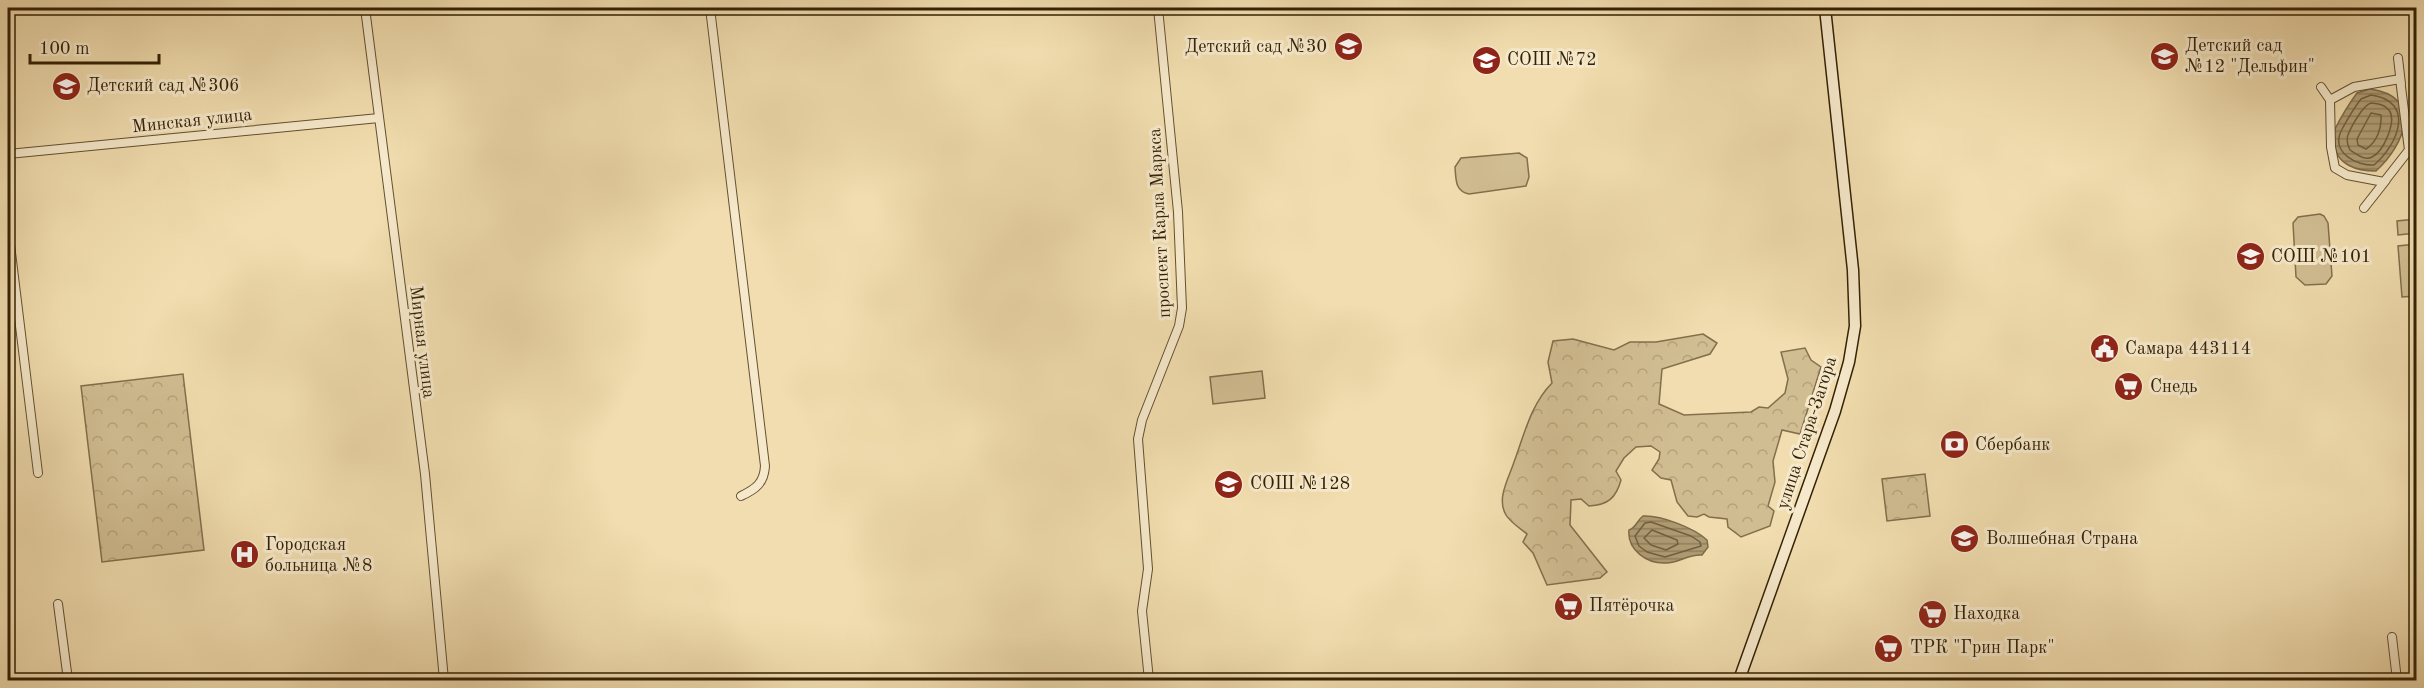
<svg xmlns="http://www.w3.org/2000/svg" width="2424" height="688" font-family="'Old Standard TT',serif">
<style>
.park{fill:url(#park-crowns);stroke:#826f4c;stroke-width:1.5}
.garden{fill:#d1bd92;stroke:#826f4c;stroke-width:1.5}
.water{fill:url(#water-rules);stroke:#7e6b48;stroke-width:1.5}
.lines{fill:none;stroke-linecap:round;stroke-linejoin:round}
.shore{stroke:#725f3d;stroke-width:1.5}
.street-casing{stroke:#625030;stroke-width:10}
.secondary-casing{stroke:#332105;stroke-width:13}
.street{stroke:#f6e9cb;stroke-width:8}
.secondary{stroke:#f6e9cb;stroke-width:10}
.labels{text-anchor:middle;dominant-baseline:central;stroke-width:6;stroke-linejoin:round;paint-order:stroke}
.poi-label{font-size:18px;fill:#332105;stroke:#f6e9cb;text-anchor:start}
.street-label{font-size:18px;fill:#332105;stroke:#f6e9cb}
</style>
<defs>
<pattern id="park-crowns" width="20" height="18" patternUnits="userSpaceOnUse" patternTransform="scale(1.5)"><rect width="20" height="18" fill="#d1bd92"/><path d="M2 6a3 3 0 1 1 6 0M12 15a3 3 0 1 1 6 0" fill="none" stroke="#b4a27c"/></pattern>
<pattern id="water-rules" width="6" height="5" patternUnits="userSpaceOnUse" patternTransform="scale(1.5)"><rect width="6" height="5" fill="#b09d75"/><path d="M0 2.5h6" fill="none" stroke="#90805e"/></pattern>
</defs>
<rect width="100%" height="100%" fill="#f1ddaf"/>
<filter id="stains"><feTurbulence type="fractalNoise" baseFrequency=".00333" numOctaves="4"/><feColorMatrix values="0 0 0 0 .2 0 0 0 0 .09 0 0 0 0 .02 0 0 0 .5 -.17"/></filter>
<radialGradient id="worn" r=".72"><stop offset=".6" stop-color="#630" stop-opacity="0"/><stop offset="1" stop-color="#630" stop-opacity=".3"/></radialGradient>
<!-- park -->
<path class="park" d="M1703,334L1717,343L1710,354L1662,369L1659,404L1684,415L1751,412L1759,407L1768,408L1785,393L1788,379L1781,352L1805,348L1811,360L1821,367L1800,434L1782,430L1773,461L1775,482L1768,506L1774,511L1770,526L1741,537L1728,527L1727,519L1709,517L1704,514L1697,517L1688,516L1677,502L1671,480L1661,478L1652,470L1659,459L1660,452L1651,446L1636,447L1624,458L1616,471L1621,480C1616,498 1608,505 1589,506L1581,499L1571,500L1570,525L1607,572L1600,578L1547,585L1533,553L1523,542L1527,534C1521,529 1510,522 1506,515C1496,498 1509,478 1514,462C1524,435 1531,404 1552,383L1548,362L1553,341L1573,339L1614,350L1630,342H1656Z
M183,374L204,550L102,562L81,386Z
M1925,474L1930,516L1887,521L1882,479Z"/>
<!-- garden -->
<path class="garden" d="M1519,153L1527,158L1529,177L1526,186L1469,194C1455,191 1456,180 1455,167L1461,158Z
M2320,214L2324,216L2328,223L2332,276L2326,284L2305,285L2296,277L2293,223L2298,217Z
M2416,219V233L2398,235L2397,221Z
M2416,244V296L2402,297L2398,246Z
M1262,371L1265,398L1213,404L1210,377Z"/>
<!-- water -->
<path class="water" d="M2370,89C2424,96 2405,145 2376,171C2357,171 2336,165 2334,143C2334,139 2333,133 2335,129C2341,117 2349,104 2357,93Z
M1643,516C1661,515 1694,528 1707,540L1708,547L1702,555C1687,554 1680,563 1666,563C1647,564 1627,550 1629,530C1637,527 1637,520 1643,516Z"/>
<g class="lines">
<!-- shore -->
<path class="shore" d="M2371,95C2416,101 2398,145 2374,165C2357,166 2331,153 2341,131C2347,120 2353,109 2361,99Z
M2371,103C2378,104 2384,104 2389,110C2397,121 2384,151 2372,157C2365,161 2356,154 2350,150C2348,146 2346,140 2348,135C2351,127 2363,105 2371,103Z
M2371,113L2381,115C2382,128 2377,142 2366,149L2358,145L2357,139Z
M1651,522L1691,536L1700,542L1701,546L1665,557L1647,552L1639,546L1635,536L1645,523Z
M1652,530L1677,540L1678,544L1666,550L1651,545L1644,538Z"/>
<defs>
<path id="street" d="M365,8L425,474L444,680
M710,8L765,466C764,483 756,489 741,496
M2398,58L2401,84
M2400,79L2409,150L2384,182L2347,175L2335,168L2331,147L2330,100L2354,87Z
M2321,87L2330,100
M8,154L379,118
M2364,208L2386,180
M8,228L38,473
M58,604L68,680
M2392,637L2397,680
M1149,680L1142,611L1148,569L1138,439L1142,420L1179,326L1182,308L1178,212L1158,8"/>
<path id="secondary" d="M1739,680L1835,411L1849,362L1855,326L1853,270L1825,8"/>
</defs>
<!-- street casing -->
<use href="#street" class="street-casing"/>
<!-- secondary casing -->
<use href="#secondary" class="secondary-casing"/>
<!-- street -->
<use href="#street" class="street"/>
<!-- secondary -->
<use href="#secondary" class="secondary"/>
</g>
<!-- icons -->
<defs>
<symbol id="school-disc" viewBox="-11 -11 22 22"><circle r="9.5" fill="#8f2418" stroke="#f6e9cb"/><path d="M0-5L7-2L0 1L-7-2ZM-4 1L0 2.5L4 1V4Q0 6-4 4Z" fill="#fff"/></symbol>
<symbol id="civic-disc" viewBox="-11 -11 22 22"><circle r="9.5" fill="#8f2418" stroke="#f6e9cb"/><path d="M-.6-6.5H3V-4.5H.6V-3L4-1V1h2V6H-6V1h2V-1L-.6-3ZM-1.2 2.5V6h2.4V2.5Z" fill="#fff"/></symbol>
<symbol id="supermarket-disc" viewBox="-11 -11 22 22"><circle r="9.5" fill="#8f2418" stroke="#f6e9cb"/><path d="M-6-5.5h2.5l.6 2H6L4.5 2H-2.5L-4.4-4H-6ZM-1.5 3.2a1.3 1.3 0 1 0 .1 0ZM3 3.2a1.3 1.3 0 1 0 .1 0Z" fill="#fff"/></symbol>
<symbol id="bank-disc" viewBox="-11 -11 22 22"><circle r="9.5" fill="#8f2418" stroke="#f6e9cb"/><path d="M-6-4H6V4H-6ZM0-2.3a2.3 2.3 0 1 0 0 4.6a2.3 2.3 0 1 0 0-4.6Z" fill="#fff"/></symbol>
<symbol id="hospital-disc" viewBox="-11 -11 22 22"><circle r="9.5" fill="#8f2418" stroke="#f6e9cb"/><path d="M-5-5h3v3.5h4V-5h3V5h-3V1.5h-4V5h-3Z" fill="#fff"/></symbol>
</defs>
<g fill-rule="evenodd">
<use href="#school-disc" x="1332" y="30" width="33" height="33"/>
<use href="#school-disc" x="2148" y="40" width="33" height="33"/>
<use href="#school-disc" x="1470" y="44" width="33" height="33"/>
<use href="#school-disc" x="50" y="70" width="33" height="33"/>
<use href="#school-disc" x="2234" y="240" width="33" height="33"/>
<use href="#civic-disc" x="2088" y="332" width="33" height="33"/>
<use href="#supermarket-disc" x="2112" y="370" width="33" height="33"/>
<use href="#bank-disc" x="1938" y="428" width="33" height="33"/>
<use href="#school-disc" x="1212" y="468" width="33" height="33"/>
<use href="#school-disc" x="1948" y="522" width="33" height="33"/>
<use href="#hospital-disc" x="228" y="538" width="33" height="33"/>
<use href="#supermarket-disc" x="1552" y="590" width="33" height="33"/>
<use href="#supermarket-disc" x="1916" y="598" width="33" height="33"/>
<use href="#supermarket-disc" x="1872" y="632" width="33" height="33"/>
</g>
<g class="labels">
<!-- poi labels -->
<g class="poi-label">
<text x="2185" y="46">Детский сад<tspan x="2185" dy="21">№12 "Дельфин"</tspan></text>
<text x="1327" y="47" text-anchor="end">Детский сад №30</text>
<text x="1507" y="60">СОШ №72</text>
<text x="87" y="86">Детский сад №306</text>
<text x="2271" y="257">СОШ №101</text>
<text x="2125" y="349">Самара 443114</text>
<text x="2150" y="387">Снедь</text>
<text x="1975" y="445">Сбербанк</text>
<text x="1250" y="484">СОШ №128</text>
<text x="1986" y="539">Волшебная Страна</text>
<text x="265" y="545">Городская<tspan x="265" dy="21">больница №8</tspan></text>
<text x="1589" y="606">Пятёрочка</text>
<text x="1953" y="614">Находка</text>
<text x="1910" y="648">ТРК "Грин Парк"</text>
</g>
<!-- street labels -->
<g class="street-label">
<text transform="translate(192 121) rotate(-6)">Минская улица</text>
<text transform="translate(1160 223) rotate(-93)">проспект Карла Маркса</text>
<text transform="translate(422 342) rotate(83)">Мирная улица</text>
<text transform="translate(1807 433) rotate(-72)">улица Стара-Загора</text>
</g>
</g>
<!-- margin -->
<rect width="2424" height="688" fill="none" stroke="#f1ddaf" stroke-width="30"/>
<rect x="9" y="9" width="2406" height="670" fill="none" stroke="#332105" stroke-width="3"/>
<rect x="15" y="15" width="2394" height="658" fill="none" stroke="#332105" stroke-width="1.5"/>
<!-- scale -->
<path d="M30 54v9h129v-9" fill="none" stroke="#332105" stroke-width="3"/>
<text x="39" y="54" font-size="18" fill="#332105" stroke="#f6e9cb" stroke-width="4.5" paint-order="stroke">100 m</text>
<rect width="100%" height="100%" filter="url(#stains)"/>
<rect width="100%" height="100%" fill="url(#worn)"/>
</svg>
